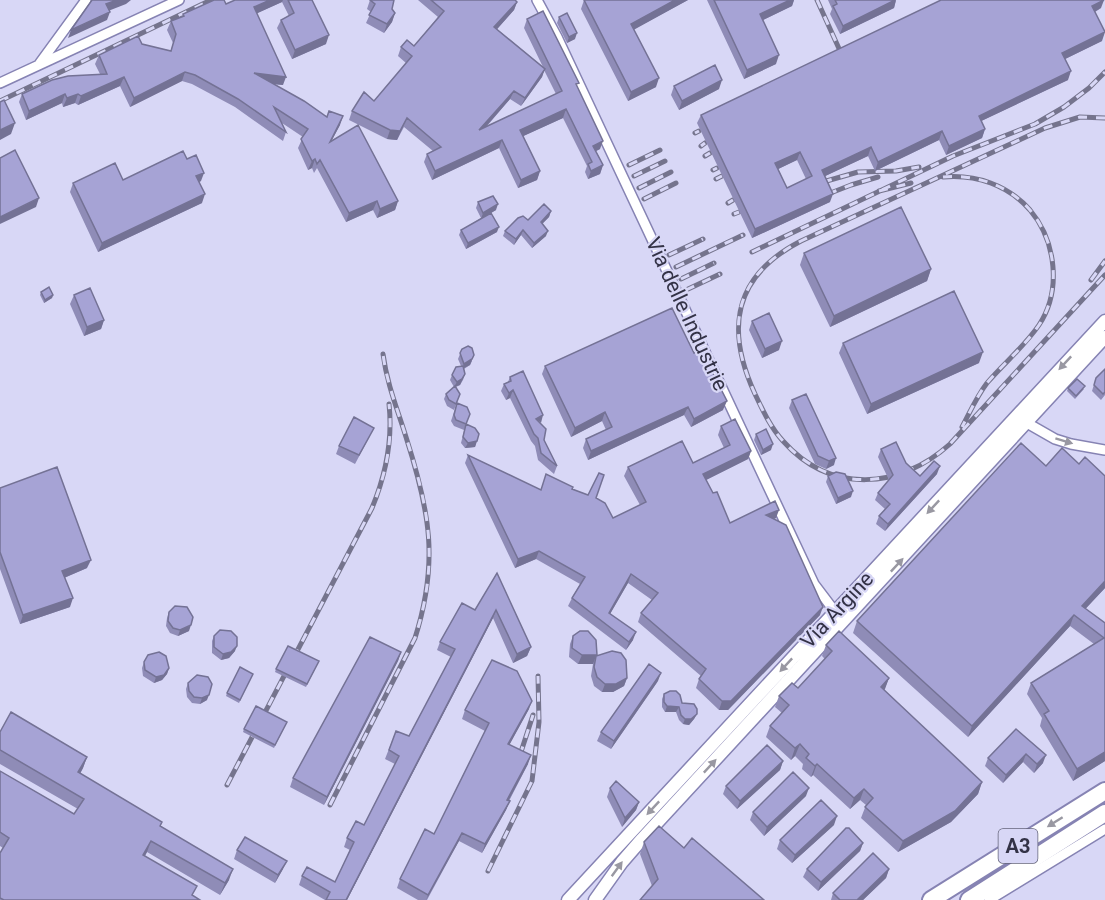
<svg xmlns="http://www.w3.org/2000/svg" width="1105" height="900" font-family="Roboto,sans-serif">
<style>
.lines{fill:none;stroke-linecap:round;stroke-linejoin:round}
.street-casing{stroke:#8683b3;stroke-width:12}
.secondary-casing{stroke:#8683b3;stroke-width:15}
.highway-casing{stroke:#8683b3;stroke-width:20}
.street{stroke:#fff;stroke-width:9}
.secondary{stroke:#fff;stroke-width:12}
.highway{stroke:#fff;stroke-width:16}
.rail-casing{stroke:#75748d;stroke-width:5}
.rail{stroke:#d8d7f6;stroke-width:3;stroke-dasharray:9;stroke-linecap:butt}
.wall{fill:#8f8cb7;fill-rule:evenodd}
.shaded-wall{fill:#747295}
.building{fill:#a6a3d5;stroke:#747295;stroke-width:1.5;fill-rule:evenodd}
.oneway{fill:#9998a2}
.labels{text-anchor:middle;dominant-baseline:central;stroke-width:4.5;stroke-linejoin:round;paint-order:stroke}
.shield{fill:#d8d7f6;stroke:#64647b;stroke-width:1.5}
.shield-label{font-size:20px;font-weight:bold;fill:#333246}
.street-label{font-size:21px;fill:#333246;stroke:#d8d7f6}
</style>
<rect width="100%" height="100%" fill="#d8d7f6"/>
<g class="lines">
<defs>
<path id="street" d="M537,0L557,37L814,584L839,617
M40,63L86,0
M0,83L179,0
M1027,423L1055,439L1071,444L1105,450
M989,900L1105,829"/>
<path id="secondary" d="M568,900L1105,321
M595,900L622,862L642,839L1105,337"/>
<path id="highway" d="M931,900L1105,791
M969,900L1105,813"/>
</defs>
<!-- street casing -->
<use href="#street" class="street-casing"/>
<!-- secondary casing -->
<use href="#secondary" class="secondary-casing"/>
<!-- highway casing -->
<use href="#highway" class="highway-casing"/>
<!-- street -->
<use href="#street" class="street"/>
<!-- secondary -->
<use href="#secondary" class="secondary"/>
<!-- highway -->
<use href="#highway" class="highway"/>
<defs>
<path id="rail" d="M817,0L841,53
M0,101L211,0
M1105,118L1080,117L1045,128L801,241C733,276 725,329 755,394C763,411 771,428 783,441C831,495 900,489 950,444L1105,275
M695,133L699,131
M701,146L705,143
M705,156L710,153
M629,165L660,150
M713,170L717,168
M634,176L665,161
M943,177C976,174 1008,185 1030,210C1056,241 1062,290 1039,325C1024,347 1004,363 987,383C977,396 970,412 962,427
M716,179L722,176
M823,182L858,172L896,171L919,167
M639,188L671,172
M879,191L911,183
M828,194L851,185L878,177
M644,199L676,183
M728,203L733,200
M734,214L739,212
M752,252L953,156L1035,124L1064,107L1089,88L1105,72
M669,255L703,239
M676,267L743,235
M681,279L714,263
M1091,280L1105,261
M686,290L720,274
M520,755L533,715
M227,785L372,508C386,474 393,441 389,404
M330,805L415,638C439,562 430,512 406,437C397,408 387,384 383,354
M488,871L532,781L539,722L538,676"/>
</defs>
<!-- rail casing -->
<use href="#rail" class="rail-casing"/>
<!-- rail -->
<use href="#rail" class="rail"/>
</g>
<!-- wall -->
<path class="wall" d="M235,0H312L326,44L292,59L277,28L281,20L289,16L282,2L257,13L283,85L274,84L340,125L332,140L398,201L395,210L377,218L373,210L346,222L317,168L314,173L312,168L308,170L298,148L303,137L282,123L286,132L283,141L235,107L192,84L182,81L130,107L120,86L78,105L75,103L63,107L62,103L26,120L19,102L22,94L100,74L95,64L99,55L142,44L171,51L173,43L167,30L171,21L182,17L183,14L226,4Z
M370,0L392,9L395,13L392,22L384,33L366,23L371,12L367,9Z
M418,0H515L517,2L514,10L497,29L543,67L524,28L527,19L577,87L600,149L596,151L603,165L600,174L588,179L585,172L587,166L563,118L523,136L540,171L537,180L518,188L499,148L432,180L424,162L427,154L433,151L404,127L397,140L387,139L349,120L352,111L374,101L406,63L398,56L401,47L414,46L438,17ZM544,70L556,94L487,126L510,99L521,106L542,77Z
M584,0H688L634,29L656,87L628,101L581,9Z
M707,0H794L792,6L763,20L776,64L744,79Z
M828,0H896L894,8L840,34L830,14L832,9Z
M1101,8L1095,12L1102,41L1065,59L1068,80L981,121L985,129L982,138L946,155L939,140L875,171L868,156L825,176L830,202L752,238L697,123L701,115ZM797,160L806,179L787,188L778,169Z
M559,17L575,39L567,43L557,23Z
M674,86L719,89L679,110L671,95Z
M187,159L201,181L199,182L202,203L98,252L70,192L73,183L123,180Z
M478,202L496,210L489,214L497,232L466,249L459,235L461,230L481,218L476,208Z
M551,211L549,217L542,224L546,236L532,248L521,235L514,245L503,236L505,231L528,220Z
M804,253L931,269L927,281L830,327L800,265Z
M41,292L53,295L52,298L44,303L40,295Z
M74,295L104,320L101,329L84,336L70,304Z
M752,321L779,350L762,358L749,330Z
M843,343L979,363L867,414L839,353Z
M462,349L472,361L470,365L464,369L465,374L463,380L460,385L456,387L460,394L454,410L447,406L444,399L446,394L454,387L450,380L452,375L461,366L458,359Z
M545,366L723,410L691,427L684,415L588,460L583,448L586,439L606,430L602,421L571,437L542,374Z
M1105,369V395L1101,400L1092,391L1096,378Z
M510,377L540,423L544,440L557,466L554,474L538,460L535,446L531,441L510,398L506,400L501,391L504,384L508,382Z
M1068,388L1084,389L1075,399L1067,391Z
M792,400L834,465L826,469L815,464L789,408Z
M457,403L466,424L479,434L475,447L465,448L461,443L465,427L464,430L454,426L451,421Z
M721,426L751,451L748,459L706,480L713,493L730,523L776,518L774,519L820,615L728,710H719L696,688L699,679L701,676L638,622L641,613L652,600L628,583L610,614L633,640L626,650L568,606L572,598L580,584L536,559L515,568L465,463L468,455L541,490L572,489L596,498L613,518L640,505L624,476L628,467L693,463L724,448L718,435Z
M756,434L771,450L761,455L754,440Z
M370,436L355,464L336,454L339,446Z
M881,449L906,463L920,476L937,474L885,531L876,524L879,516L885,509L875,500L878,493L889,480L878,457Z
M1079,464L1105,476V588L1085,609L1105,623V761L1073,781L1040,726L1042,718L1027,694L1031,683L1094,644L1070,626L968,737L853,633L857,621L1046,466Z
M828,476L851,497L836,504L826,482Z
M0,488L87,568L64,578L70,607L20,624L0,569Z
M497,573L531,647L527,656L513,663L493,618L347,900H325L299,885L302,876L335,882L350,850L344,847L347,838L364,825L395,764L385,759L396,731L409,736L451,657L437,650L440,642L475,610Z
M169,612L189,631L178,636L170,633L166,626L167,618Z
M214,636L235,651L229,658L221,660L212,653V641Z
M573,636L597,656L627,678L624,686L613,692H602L594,686L591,676L593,664H578L569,657L570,644Z
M826,645L889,678L884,690L982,782L978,794L951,822L898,852L861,818L866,805L860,800L850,809L813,775L811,777L802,769L803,764L795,756L791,760L766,737L770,726L782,713L775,707L779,696L798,688L825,659L822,656Z
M401,652L398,661L324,805L290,787L293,778Z
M319,661L306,687L275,672L276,669Z
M144,662L169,668L167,674L162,680L154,683L143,676L142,668Z
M253,674L239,703L226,696L227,693Z
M658,681L611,749L597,741L601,732Z
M188,683L207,700L200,704L192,703L187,697L186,689Z
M664,694L682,703L697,714L694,719L689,725L683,724L679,720L676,712H665L662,707V699Z
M529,709L509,745L528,764L509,801L506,810L482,853L459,841L427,900H418L397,888L400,879L434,834L485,731L462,719L465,710Z
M287,722L274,748L243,732L244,729Z
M1016,729L1043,763L1034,773L1023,762L1003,783L985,766L988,758Z
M0,732L87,757L83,768L80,774L161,826L229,880L220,895L147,852L145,856L193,896L200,900H0V853L3,848L0,846V771L74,814L78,809L0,764Z
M783,761L780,770L737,809L723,794L726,786Z
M610,788L639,802L636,810L622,827L607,797Z
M806,796L764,836L750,820L753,812Z
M834,825L792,863L777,849L780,840Z
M644,842L684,848L652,886L640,854Z
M863,843L860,851L818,891L803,877L807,869Z
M237,850L283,869L275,883L234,859Z
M889,869L886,878L863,900H831L833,893Z"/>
<!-- shaded-wall -->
<path class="shaded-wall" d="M117,0H131L126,4L103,13L106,4Z
M270,0H283L282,2L251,16L254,7Z
M675,0H688L628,33L631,24Z
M790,0H794L792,6L757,23L760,14Z
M896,0L894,8L840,34L843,26Z
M1104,0L1101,8L1089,15L1092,6Z
M517,2L514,10L491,36L494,27Z
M110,12L107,20L68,38L71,30Z
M395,13L392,22L384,33L387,24Z
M1105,32L1102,41L1059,62L1062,53Z
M577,33L575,39L567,43L569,37Z
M329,35L326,44L292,59L295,50Z
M779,55L776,64L744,79L747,70Z
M545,69L542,77L521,106L525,98Z
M1071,71L1068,80L975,124L979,116Z
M185,72L182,81L130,107L134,98Z
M254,73L286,77L283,85L250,82Z
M124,77L120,86L78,105L81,96Z
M659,78L656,87L628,101L631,92Z
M722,80L719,89L679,110L682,101Z
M514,91L510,99L476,138L479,130Z
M65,94L62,103L26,120L29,111Z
M78,94L75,103L63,107L67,98Z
M566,109L563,118L517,139L520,130Z
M343,116L340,125L326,151L330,142Z
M407,118L397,140L387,139L390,130Z
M15,123L11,134L0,140V130Z
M985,129L982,138L946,155L949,146Z
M942,131L939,140L875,171L878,162Z
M502,140L499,148L432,180L435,171Z
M603,141L600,149L590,154L593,146Z
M871,147L868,156L819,179L822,170Z
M800,152L797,160L772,172L775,163Z
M315,159L312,168L308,170L312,161Z
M603,165L600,174L588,179L591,171Z
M540,171L537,180L518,188L521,180Z
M204,173L201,181L193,185L196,176Z
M205,194L202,203L98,252L102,243Z
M833,194L830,202L752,238L755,229Z
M39,198L36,207L0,224V217Z
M377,201L373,210L346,222L349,213Z
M398,201L395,210L377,218L380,209Z
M498,204L496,210L481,219L483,213Z
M551,211L549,217L539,227L541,222Z
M499,227L497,232L466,249L468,243Z
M523,230L521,235L514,245L516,239Z
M548,231L546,236L532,248L534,243Z
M931,269L927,281L830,327L834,316Z
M53,295L52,298L44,303L45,300Z
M104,320L101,329L84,336L87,327Z
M782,341L779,350L762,358L765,349Z
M983,352L979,363L867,414L871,404Z
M474,355L470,365L462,369L464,364Z
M465,374L460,385L454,387L457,382Z
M513,390L510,398L506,400L509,393Z
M727,401L723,410L691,427L694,419Z
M688,407L684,415L588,460L591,451Z
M605,412L602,421L571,437L575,428Z
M543,415L541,423L536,419Z
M477,441L475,447L465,448L468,443Z
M773,444L771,450L761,455L763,450Z
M751,451L748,459L700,483L703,474Z
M836,458L834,465L826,469L829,461Z
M940,466L937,474L885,531L888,524Z
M853,491L851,497L836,504L838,498Z
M779,510L776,518L763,524L766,515Z
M539,551L536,559L515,568L518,559Z
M91,560L87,568L59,580L62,571Z
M631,574L628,583L606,621L609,613Z
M1105,581V588L1077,618L1082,606Z
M73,598L70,607L20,624L23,615Z
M823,607L820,615L728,710H719L722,701Z
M496,610L493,618L347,900H346Z
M1074,615L1070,626L968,737L972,726Z
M191,625L189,631L178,636L180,630Z
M636,632L633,640L626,650L629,642Z
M237,646L235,651L229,658L221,660L223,654Z
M531,647L527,656L513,663L517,654Z
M401,652L398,661L324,805L327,797Z
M582,655H597L596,656L593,664H578Z
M169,668L167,674L162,680L154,683L156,677Z
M661,673L658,681L611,749L614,741Z
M627,678L624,686L613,692H602L605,684Z
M889,678L885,689L877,699L881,687Z
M209,695L207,700L200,704L202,698Z
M532,701L529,709L505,753L508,744Z
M667,706L679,707L676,712H665Z
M697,714L694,719L689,725L683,724L685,719Z
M800,744L795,756L791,760L795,748Z
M1105,752V761L1073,781L1077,769Z
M1026,754L1023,762L1003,783L1006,775Z
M531,755L528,764L504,809L507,800Z
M1046,755L1043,763L1034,773L1037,764Z
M87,757L83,768L74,784L78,772Z
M783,761L780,770L737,809L740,801Z
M817,764L813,775L811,777L815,766Z
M982,782L978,794L951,822L898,852L903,841Z
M809,788L806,796L764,836L767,827Z
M864,789L860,800L850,809L854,798Z
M510,801L506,810L482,853L485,844Z
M639,802L636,810L622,827L625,818Z
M837,816L834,825L792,863L795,855Z
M462,833L459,841L426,900L428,895Z
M151,841L147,852L139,866L143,855Z
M863,843L860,851L818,891L821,882Z
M287,861L283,869L275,883L278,875Z
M233,869L229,880L220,895L225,883Z
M889,869L886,878L863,900H857Z"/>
<!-- building -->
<path class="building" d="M92,0H117L106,4L110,12L71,30Z
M214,0H224L226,4L235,0H270L254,7L286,77L254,73L304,101L327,117L329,111L343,116L330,142L358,125L398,201L380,209L377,201L349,213L320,160L317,164L315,159L312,161L301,139L308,129L274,107L286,132L238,99L195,75L185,72L134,98L124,77L81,96L78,94L67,98L65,94L29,111L22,94L52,80L68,76L107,74L99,55L138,36L142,44L171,51L176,34L171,21L184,16L183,14Z
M288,0H312L329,35L295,50L281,20L294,13Z
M370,0H394L392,9L395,13L387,24L369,15L375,4Z
M431,0H515L517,2L494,27L545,69L525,98L514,91L479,130L562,91L527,19L543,11L579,83L576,84L603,141L593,146L603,165L591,171L588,164L592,162L566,109L520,130L540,171L521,180L502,140L435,171L427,154L441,147L407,118L400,131L390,130L352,111L364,92L374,101L412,56L401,47L407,40L414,46L444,11Z
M584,0H675L631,24L659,78L631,92Z
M714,0H790L760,14L779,55L747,70Z
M835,0H895L843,26L833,6L837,4Z
M941,0H1104L1092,6L1105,32L1062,53L1071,71L979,116L985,129L949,146L942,131L878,162L871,147L822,170L833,194L755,229L701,115ZM800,152L812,176L787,188L775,163Z
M567,13L577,33L569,37L559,17Z
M715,65L722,80L682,101L674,86Z
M4,100L15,123L0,130V102Z
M15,150L39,198L0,217V158Z
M183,151L187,159L196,155L204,173L196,176L205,194L102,243L73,183L115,163L123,180Z
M493,196L498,204L483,213L478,202Z
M544,204L551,211L541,222L548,231L534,243L523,230L516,239L505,231L518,218L523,216L528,220Z
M901,207L931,269L834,316L804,253Z
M491,213L499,227L468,243L461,230Z
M49,287L53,295L45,300L41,292Z
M90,288L104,320L87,327L74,295Z
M954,291L983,352L871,404L843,343Z
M672,308L694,353L701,350L727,401L694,419L688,407L591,451L586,439L612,427L605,412L575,428L545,366Z
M769,313L782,341L765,349L752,321Z
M468,346L472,348L474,355L472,359L464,364L460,353L462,349Z
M463,366L465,374L462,379L457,382L452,375L456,367Z
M1105,369V392L1103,394L1094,385L1096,378Z
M523,371L543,415L536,419L546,429L544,440L557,466L541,453L538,438L534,434L513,390L509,393L504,384L511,381L510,377Z
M1077,379L1085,386L1076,396L1068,388Z
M455,386L460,394L456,404L449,400L446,394Z
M806,394L836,458L829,461L818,456L792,400Z
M457,403L467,407L470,414L466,424L456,420L454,415Z
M354,417L374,428L359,455L339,446Z
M735,419L751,451L703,474L713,493L717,492L730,523L775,501L779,510L766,515L786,525L823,607L731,701H722L699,679L706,669L641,613L658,593L631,574L609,613L636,632L629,642L572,598L585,577L539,551L518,559L468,455L541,490L546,474L573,487L572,489L588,495L599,473L604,475L596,498L605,503L613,518L646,502L628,467L682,441L693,463L730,445L721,426Z
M466,424L475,428L479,434L477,441L468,443L463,437Z
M766,429L773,444L763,450L756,434Z
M896,442L906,463L920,476L934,461L940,466L888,524L879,516L890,504L878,493L893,475L881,449Z
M1021,443L1046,466L1062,448L1079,464L1085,457L1105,476V581L1082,606L1105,623V752L1077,769L1044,714L1049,711L1031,683L1104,638L1074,615L972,726L857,621Z
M57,467L91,560L62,571L73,598L23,615L0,552V488Z
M836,472L845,474L853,491L838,498L828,476Z
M497,573L531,647L517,654L496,610L346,900H326L330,892L302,876L307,867L335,882L354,842L347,838L356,821L364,825L399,756L389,750L396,731L409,736L455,649L440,642L462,603L475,610Z
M175,606L187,607L193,617L191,625L180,630L173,628L168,621L169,612Z
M220,630L231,631L237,637V646L231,652L223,654L214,647V636Z
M580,631H588L596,640L597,655H582L572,648L573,636Z
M839,631L889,678L881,687L982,782L955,811L903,841L865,807L873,798L864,789L854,798L817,764L815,766L806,758L809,754L800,744L795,748L770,726L789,705L779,696L792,683L798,688L832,651L826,645Z
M370,637L401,652L327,797L293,778Z
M288,646L319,661L307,684L276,669Z
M612,651L621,653L626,660L627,678L616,684H605L597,677L594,667L596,656Z
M159,652L166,656L169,668L164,675L156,677L145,670L144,662L148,655Z
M492,660L517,671L532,701L508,744L531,755L507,800L510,801L485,844L462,833L428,895L400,879L425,829L434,834L489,723L465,710Z
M649,664L661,673L614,741L601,732Z
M240,667L253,674L240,700L227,693Z
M197,675L208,677L212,684L209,695L202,698L194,697L189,691L188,683Z
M670,691H676L680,695L682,703L694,704L697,709V714L691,719H685L681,715L679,707L667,706L664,702V694Z
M256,706L287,722L275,745L244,729Z
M11,712L87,757L78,772L162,822L160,826L233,869L225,883L151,841L143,855L197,886L192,895L200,900H4L0,898V853L9,838L0,832V771L74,814L84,799L0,750V732Z
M1016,729L1046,755L1037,764L1026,754L1006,775L988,758Z
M767,745L783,761L740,801L726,786Z
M793,772L809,788L767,827L753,812Z
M616,781L639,802L625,818L610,788Z
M821,800L837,816L795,855L780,840Z
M659,826L684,848L692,838L764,900H640L658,879L644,842Z
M846,828H849L863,843L821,882L807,869Z
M245,837L287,861L278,875L237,850Z
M873,853L889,869L857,900H840L833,893Z"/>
<!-- one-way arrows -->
<defs><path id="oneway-solid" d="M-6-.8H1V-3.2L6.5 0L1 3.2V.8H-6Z" transform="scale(1.5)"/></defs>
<g class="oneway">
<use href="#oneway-solid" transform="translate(1065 363) rotate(133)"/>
<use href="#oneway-solid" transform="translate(1064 441) rotate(17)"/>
<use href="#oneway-solid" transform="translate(933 507) rotate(133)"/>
<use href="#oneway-solid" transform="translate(897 565) rotate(-47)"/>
<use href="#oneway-solid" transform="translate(786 665) rotate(133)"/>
<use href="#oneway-solid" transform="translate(710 766) rotate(-47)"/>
<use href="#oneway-solid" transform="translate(653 808) rotate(133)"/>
<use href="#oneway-solid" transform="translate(1055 822) rotate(148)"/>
<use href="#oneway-solid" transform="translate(617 869) rotate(-54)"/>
</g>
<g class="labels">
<!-- shield labels -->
<rect class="shield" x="998.5" y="829" width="39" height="34" rx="4.5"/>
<g class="shield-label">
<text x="1018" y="846">A3</text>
</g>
<!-- street labels -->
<g class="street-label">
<text transform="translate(687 314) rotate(65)">Via delle Industrie</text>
<text transform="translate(837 610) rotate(-47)">Via Argine</text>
</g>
</g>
</svg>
